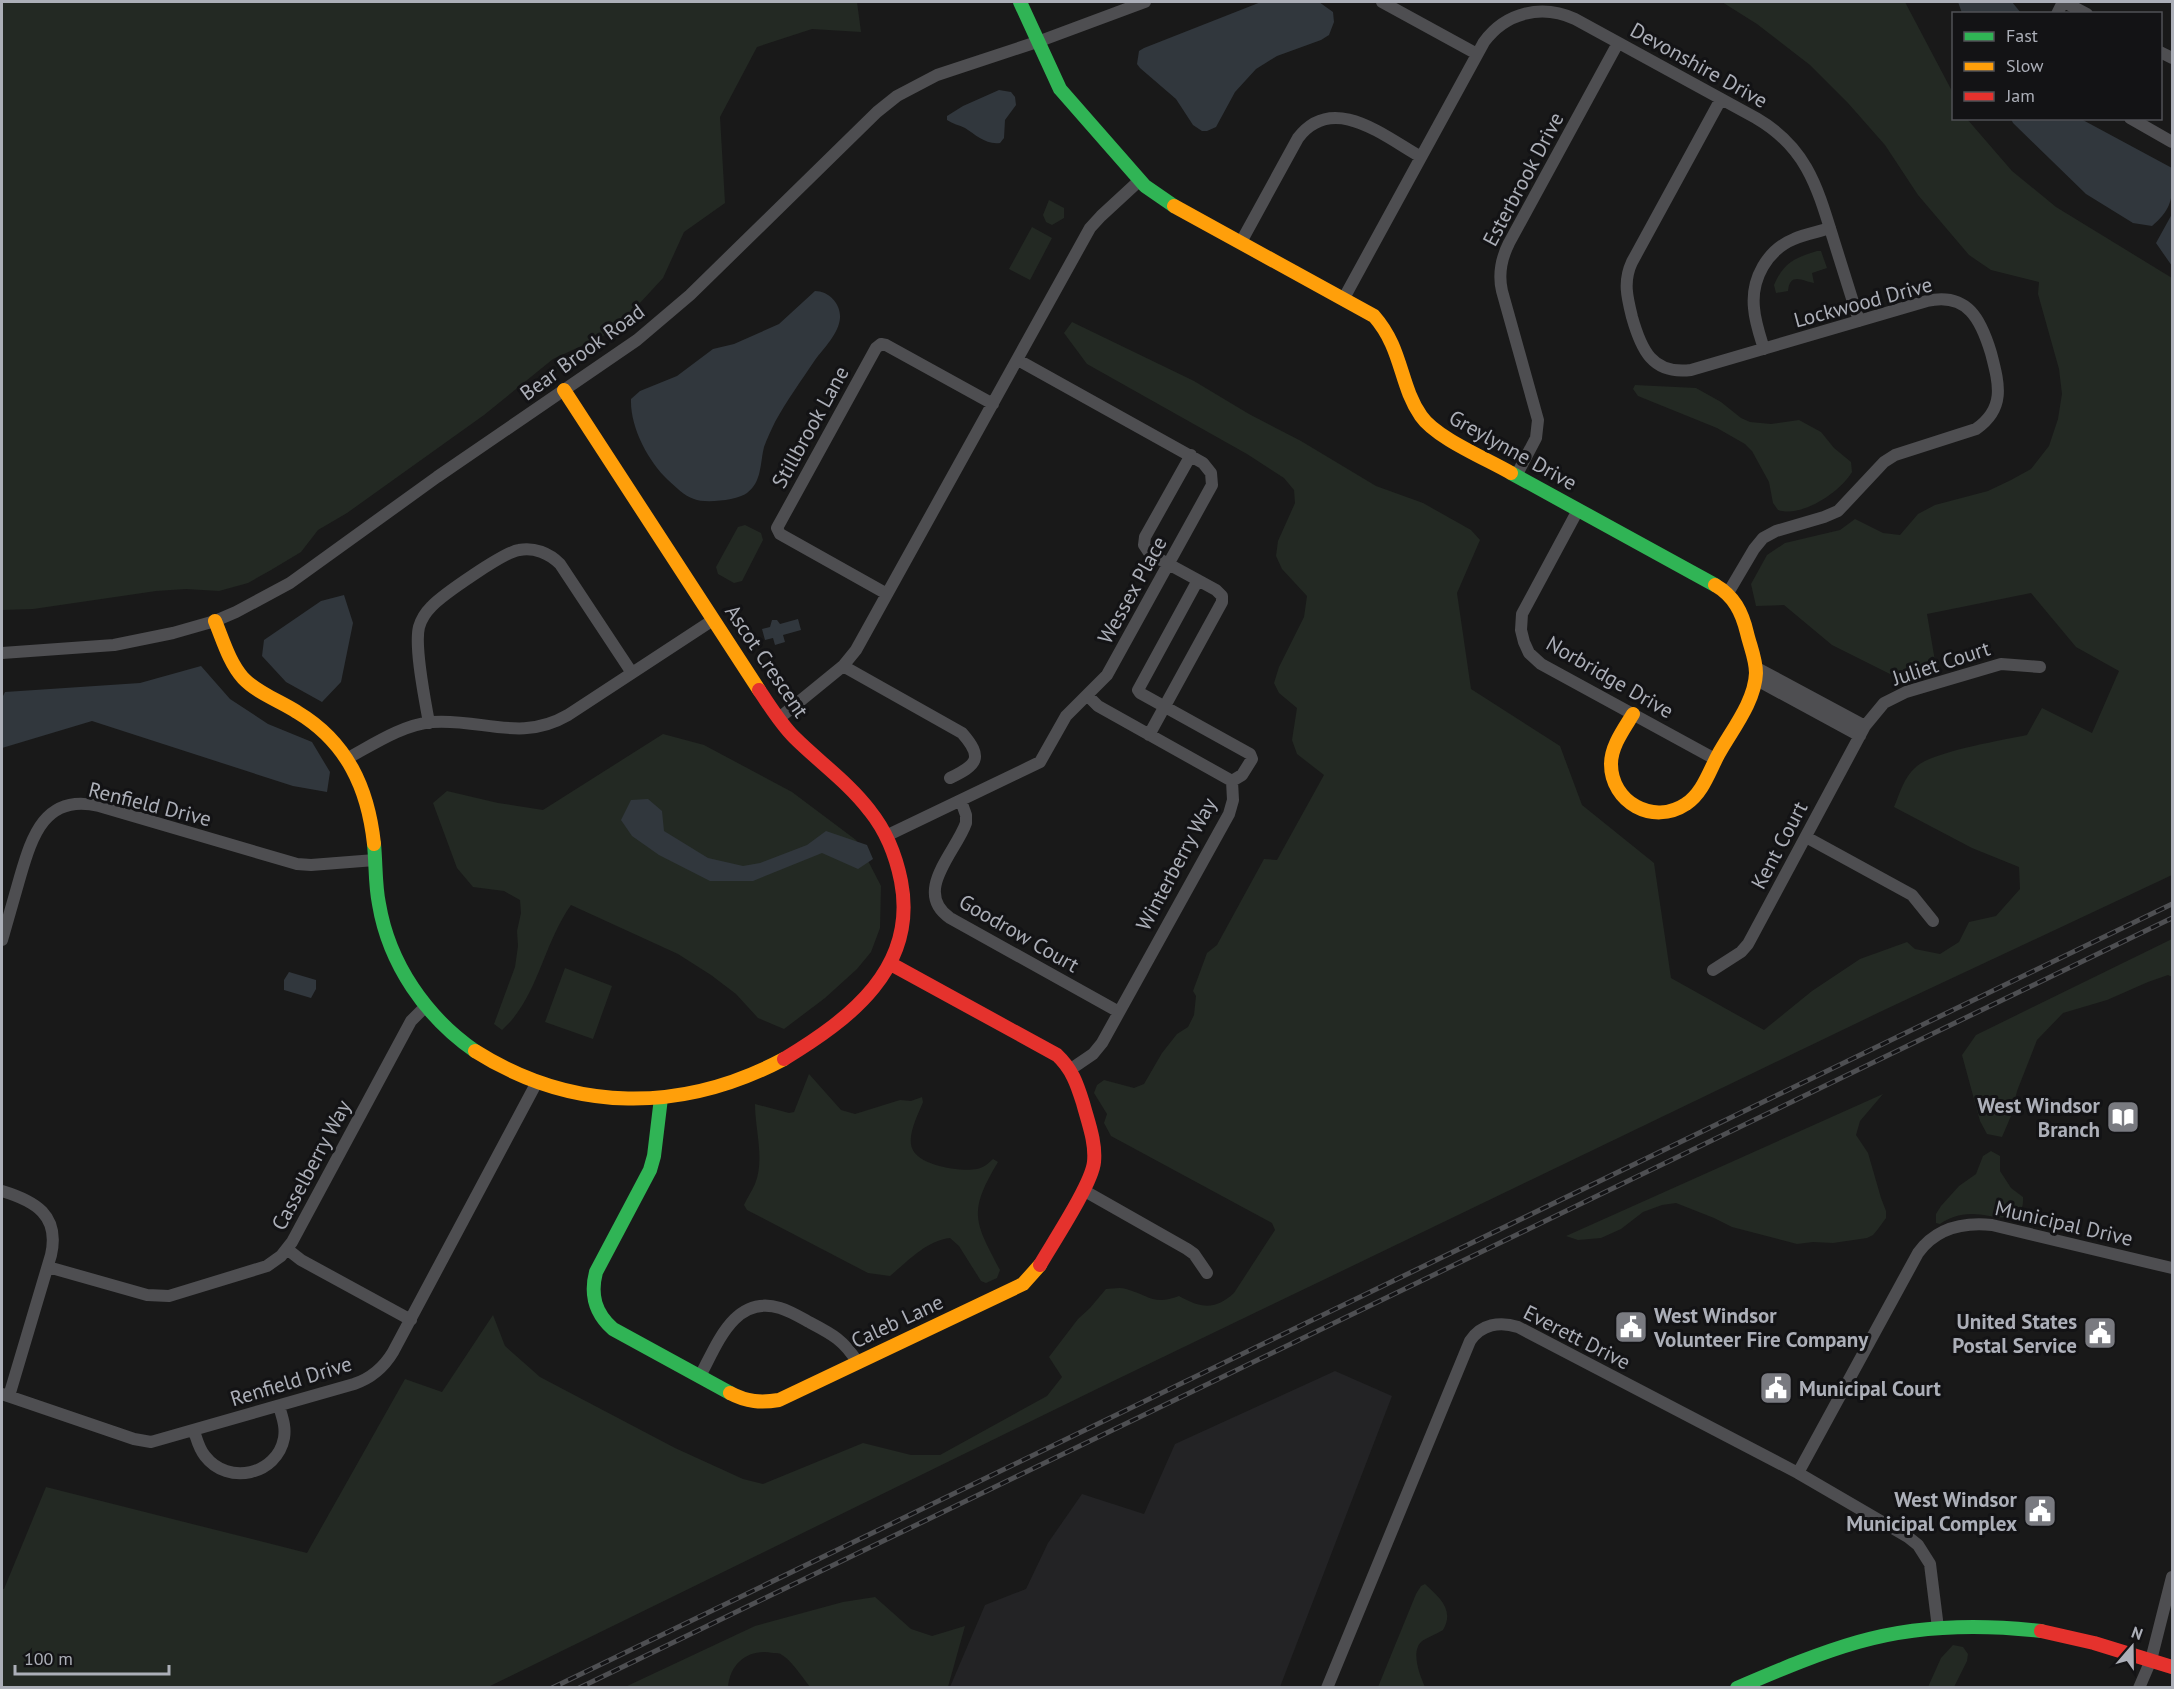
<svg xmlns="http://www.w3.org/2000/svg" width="2174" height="1689" font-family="'PT Sans',sans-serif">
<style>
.built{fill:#232325}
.green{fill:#232923}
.water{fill:#31373d}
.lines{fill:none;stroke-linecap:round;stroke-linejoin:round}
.street{stroke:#4e4e51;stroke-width:12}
.fast{stroke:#30b455;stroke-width:14}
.slow{stroke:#ff9f0a;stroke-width:14}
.jam{stroke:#e5322d;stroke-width:14}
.rail-casing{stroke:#4e4f52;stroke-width:5}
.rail{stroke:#131315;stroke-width:3;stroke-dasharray:9;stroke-linecap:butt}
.labels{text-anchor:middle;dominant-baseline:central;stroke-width:6;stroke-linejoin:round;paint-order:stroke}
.street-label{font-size:21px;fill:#acafb8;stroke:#131315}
.poi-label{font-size:21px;font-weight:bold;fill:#acafb8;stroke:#131315;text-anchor:end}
</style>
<rect width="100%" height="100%" fill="#191919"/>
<!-- built -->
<path class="built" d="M1335,1371L1392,1396L1280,1687H950L985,1605L1026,1589L1048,1543L1082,1494L1144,1514L1175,1444Z"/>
<!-- green -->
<path class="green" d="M2,2H857L861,32L812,29L757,47L720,117L725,203L684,232L663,278L614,331L553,359L484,415L347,513L318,530L301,552L271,570L248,583L219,591L186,589L156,591L33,609L2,610Z
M1722,2H1905L1953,93L1954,118L1967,119L2012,171L2056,207L2172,278V875L1884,1010L1105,1385L488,1687H2V1589H4L46,1487L307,1553L405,1379L442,1392L493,1315L505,1346L540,1377L675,1448L743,1479L763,1484L863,1443L911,1455H940L1047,1396L1062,1377L1049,1357L1078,1319L1090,1308L1106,1289C1112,1289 1120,1287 1126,1289C1148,1295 1154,1306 1179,1296C1201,1308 1214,1311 1234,1293L1275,1230L1272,1223L1111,1136L1104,1123L1107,1114L1094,1093L1097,1085L1104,1080L1134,1088L1144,1084L1162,1053L1177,1034L1188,1027L1194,1015L1196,996L1193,991L1207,953L1217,945L1264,859L1277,860L1324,775L1297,754L1292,740L1297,708L1279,693L1274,683L1279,667L1304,617L1307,596L1282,569L1276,556L1278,541L1295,503L1294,490L1284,478L1247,454L1087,364L1064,333L1072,322L1194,381L1249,414L1301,441L1376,486L1423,503L1471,530L1480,540L1457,593L1471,689L1560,746L1582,805L1654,863L1671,978L1764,1030L1812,991L1860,959L1907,942L1915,949L1940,954L1959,942L1969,922L1996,916L2020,889L2019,867L1972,848L1894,807C1900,793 1904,777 1916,767C1931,752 2003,740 2027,735L2042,708L2092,733L2119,671L2076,647L2031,593L1927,614L1936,667L1896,677L1832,645L1784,605L1756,606L1751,584L1767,555L1785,543L1840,530L1855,519L1883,533L1900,535L1918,514L1935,505L1988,491L2011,480L2031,469L2049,446L2058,419L2062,394L2059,369L2038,294L2039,282L1991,270L1969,255L1918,195L1885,145L1848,103L1810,65L1757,24Z
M1049,200L1064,208V218L1052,225L1046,222L1043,215Z
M1032,227L1052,238L1030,280L1009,269Z
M1817,251H1821L1827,268L1812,273L1814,283C1804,282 1790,271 1788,291L1776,293L1774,285C1784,262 1795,258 1817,251Z
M1635,385L1696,388L1721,402L1741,418L1750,422L1771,424L1799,420L1821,432L1834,448L1851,462L1852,472C1840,492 1802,518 1778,510L1773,503L1769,482L1752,451L1745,444L1717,428L1638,396L1633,389Z
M745,525L761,533L763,540L742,581L734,583L718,574L716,567L738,527Z
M663,734L704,745L792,792L856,840L864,853L881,886L880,928L871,952L857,969L825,998L784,1029L758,1018L736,994L711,975L678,954L571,905C543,944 538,998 502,1030L494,1024L515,967L518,946L517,931L521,913L520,900L504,891L473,887L457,868L433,803L447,791L498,803L543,810Z
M2172,939V977L2168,975L2148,982L2107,1000L2063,1013L2037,1040L2017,1091L2011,1116L2002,1137L1987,1134L1980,1121L1962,1055L1976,1035Z
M565,968L612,986L593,1039L545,1022Z
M809,1074L841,1110L855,1114L900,1100L911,1101L922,1097L923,1102C918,1115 907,1135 912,1148C918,1166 961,1172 977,1169C983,1168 989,1163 993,1159L998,1162C968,1212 974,1221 1000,1270L997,1278L986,1283L981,1281L959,1246L950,1238C927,1240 907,1262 890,1276L868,1273L747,1210L744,1205C747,1198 752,1191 755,1184C765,1159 755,1130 755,1104L789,1113L794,1112Z
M1883,1094L1860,1121L1856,1135L1868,1153L1881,1198L1886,1211V1218L1878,1229L1873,1235L1867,1238L1833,1243L1813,1242L1797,1244L1732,1227L1714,1218L1676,1203L1662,1205L1643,1212L1621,1229L1601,1238L1578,1240L1566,1236Z
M1991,1151L2000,1156V1171L2011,1188L2023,1197C2025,1230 1989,1213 1971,1214C1960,1214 1948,1218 1940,1224L1936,1223V1214L1941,1206L1959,1186L1976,1174L1983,1156Z
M1425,1584C1439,1597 1455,1610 1443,1630C1437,1634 1428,1637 1422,1641C1410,1651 1420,1676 1425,1687H1378L1416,1594L1421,1586Z
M875,1597L911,1629L932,1636L965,1626L948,1687H810C804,1679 790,1659 782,1655C780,1653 776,1653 773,1653C749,1648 730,1663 728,1687H625L755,1626L843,1602Z
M1953,1645L1963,1647L1968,1654L1967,1661L1954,1687H1928L1941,1658Z"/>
<!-- water -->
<path class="water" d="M1261,2H1319L1333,12L1334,22L1329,35L1321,40L1277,56L1256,69L1235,92L1216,127L1207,131H1202L1193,125L1176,99L1140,68L1137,64L1139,51L1144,48Z
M1958,2H2012L2021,13H1962Z
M999,90L1011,92L1015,97L1016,105L1005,120L1004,138L1000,143C986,145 976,135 965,128C959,125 953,124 947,120V116L963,106Z
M2011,119H2081L2172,168C2173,194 2174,208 2152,226L2133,223L2086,194L2013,123Z
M2172,214V266L2156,243Z
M815,291C829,291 841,304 840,318C839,333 824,348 815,360C801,381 787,400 775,422C771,430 767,439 764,447C760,463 762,482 747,493C738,500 705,504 694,499C684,496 676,487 668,480C648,461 630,427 631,399L640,391L677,376L713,349L734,344L779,324Z
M344,595L353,623L341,682L322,702L286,682L262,656L264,640L321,601Z
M798,619L801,630L783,635L785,642L775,645L773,638L765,640L762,629L770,627L772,620H777L780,624Z
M201,666L230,699L268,724L312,742L330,772L327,792L293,786L92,721L2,748V698L5,692L140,683Z
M648,799L662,811L664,831L708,858L743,866L760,863L807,845L826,831L867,845L873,859L858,869L822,853L753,881H710L659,855L632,836L621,820L631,800Z
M289,972L316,980V989L311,998L284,990V980Z"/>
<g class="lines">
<!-- street -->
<path class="street" d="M1382,2L1477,54
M2064,2L2087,14
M2057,14L2063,2
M2160,52L2172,58
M1721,99L1632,262C1623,281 1627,297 1632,317C1641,349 1652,375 1691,370L1927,301C1968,292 1981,320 1991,353C1999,384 2006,408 1976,429L1895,455L1884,462L1838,511L1824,517L1776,531L1763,538L1754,549L1728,593
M2130,118L2172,142
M1241,242L1298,138C1333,92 1385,137 1421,157
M1344,298L1484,42C1506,12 1542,4 1575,19L1756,118C1806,147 1817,186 1833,238C1842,266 1850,293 1859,321
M1764,349C1760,336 1755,322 1754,308C1751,279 1767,250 1794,239C1805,234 1818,232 1830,228
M1516,476L1536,438L1538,420L1502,291C1498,274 1501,259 1509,243L1618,43
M1578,510L1522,614L1521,630L1524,642L1529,653L1541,664L1715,759
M1198,580L1138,690L1140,693L1250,754L1252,759L1242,775L1232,781
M887,594L780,534L777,528L876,348L881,344L886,345L993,404
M2,653L114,645L173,633L215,621L236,612L290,583L437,477L637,340L690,295L877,112L897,96L937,75L1040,41L1145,2
M843,666L962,733C984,758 977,765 950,778
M1755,667L1865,726
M1755,679L1860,736
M778,719L843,666L856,650L1090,228L1101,216L1140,180
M429,723C425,700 414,647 419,627C421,620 425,613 431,607C442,595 504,552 519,550C534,547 549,553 560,564L632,673
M1149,735L1222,602V596L1216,590L1150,554L1144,545L1145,537L1191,455
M348,758C374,744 402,725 432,722C482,718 520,743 568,715L713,620
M961,801L966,815V823C956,852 912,892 950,918L1119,1012
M886,836L1040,762L1066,716L1107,675L1212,485L1211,473L1203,463L1018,360
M1806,837L1912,895L1933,921
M2,940C8,919 14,898 20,877C32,836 45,793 99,806L297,864L311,865L375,860
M1713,970L1741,952L1748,944L1865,726L1884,703L1906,692L2001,664L2040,667
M1071,1069L1093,1054L1102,1043L1229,814L1233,800L1232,781L1098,706L1088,696
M1083,1190L1187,1249L1194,1254L1207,1273
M2,1191C35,1201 60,1215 51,1255L9,1396
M287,1249L301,1260L411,1320
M48,1267L147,1295L169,1296L267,1266L281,1256L292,1242L411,1021L426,1006
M700,1376C717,1345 734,1294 780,1308C790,1311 800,1317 809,1322C832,1334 844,1340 858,1363
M2,1394L134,1439L151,1442L354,1384C372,1378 384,1367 393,1352L537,1082
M194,1431C197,1440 199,1449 205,1456C228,1486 277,1475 284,1438C286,1426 282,1417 279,1406
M1798,1473L1918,1253C1936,1228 1963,1222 1992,1225L2172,1268
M1327,1688L1470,1341C1481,1324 1500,1321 1518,1327L1798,1473L1908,1537L1918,1545L1930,1564L1938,1628
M2139,1688L2151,1660L2172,1577"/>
<!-- fast -->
<path class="fast" d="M1020,2L1060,89L1145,186L1174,206
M1511,473L1715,585
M374,844C376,864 375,885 379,904C389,964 426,1017 475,1051
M661,1098L654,1156L650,1170L596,1272C590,1295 595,1313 613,1329L730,1393
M1737,1688C1777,1671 1816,1654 1858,1642C1917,1625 1980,1624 2041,1631"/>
<!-- slow -->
<path class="slow" d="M1174,206L1374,316C1403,349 1399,384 1421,416C1436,438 1487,459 1511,473
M564,390L759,690
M215,621C223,640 229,662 243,678C257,693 280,701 297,712C347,742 368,788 374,844
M1633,714C1624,729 1611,746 1611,764C1611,802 1653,826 1686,804C1702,794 1709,772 1718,755C1731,731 1755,702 1756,673C1756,659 1750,646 1747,633C1742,612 1734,596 1715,585
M475,1051C573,1113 682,1113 784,1059
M730,1393C747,1402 761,1403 779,1400L1023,1284L1040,1265"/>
<!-- jam -->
<path class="jam" d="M759,690C770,706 780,723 794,737C819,762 849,783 870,811C886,831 896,856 901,881C918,968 850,1019 784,1059
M891,964L1057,1055C1072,1069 1077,1084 1083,1103C1088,1122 1096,1142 1094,1162C1092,1184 1052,1244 1040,1265
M2041,1631L2094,1643L2172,1667"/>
<defs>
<path id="rail" d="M552,1688L2172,904
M579,1688L2172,918"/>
</defs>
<!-- rail casing -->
<use href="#rail" class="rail-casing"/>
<!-- rail -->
<use href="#rail" class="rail"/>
</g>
<!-- icons -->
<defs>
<symbol id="library-square" viewBox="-11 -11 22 22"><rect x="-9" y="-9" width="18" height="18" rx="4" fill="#797a80" stroke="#131315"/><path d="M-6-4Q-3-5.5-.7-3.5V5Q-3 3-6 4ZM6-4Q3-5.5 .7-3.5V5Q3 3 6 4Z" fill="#fff"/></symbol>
<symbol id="civic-square" viewBox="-11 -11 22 22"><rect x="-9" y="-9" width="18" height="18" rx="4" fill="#797a80" stroke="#131315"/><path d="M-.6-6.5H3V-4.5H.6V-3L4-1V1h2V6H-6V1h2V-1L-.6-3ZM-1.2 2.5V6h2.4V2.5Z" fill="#fff"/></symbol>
</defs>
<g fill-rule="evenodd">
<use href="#library-square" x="2104" y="1098" width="38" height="38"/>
<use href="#civic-square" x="1612" y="1308" width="38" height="38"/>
<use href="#civic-square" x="2081" y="1314" width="38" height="38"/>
<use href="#civic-square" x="1757" y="1369" width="38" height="38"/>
<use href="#civic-square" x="2021" y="1492" width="38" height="38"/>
</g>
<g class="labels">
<!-- street labels -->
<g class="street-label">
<text transform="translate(1699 65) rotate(29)">Devonshire Drive</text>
<text transform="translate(1523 179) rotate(-62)">Esterbrook Drive</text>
<text transform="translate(1863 302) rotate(-15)">Lockwood Drive</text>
<text transform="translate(582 352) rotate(-36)">Bear Brook Road</text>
<text transform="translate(810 427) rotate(-61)">Stillbrook Lane</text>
<text transform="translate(1513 450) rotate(29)">Greylynne Drive</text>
<text transform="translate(1132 590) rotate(-61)">Wessex Place</text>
<text transform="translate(767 661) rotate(56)">Ascot Crescent</text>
<text transform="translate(1941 663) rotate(-18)">Juliet Court</text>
<text transform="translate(1610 677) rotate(30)">Norbridge Drive</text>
<text transform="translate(150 804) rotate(14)">Renfield Drive</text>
<text transform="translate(1779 845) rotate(-62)">Kent Court</text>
<text transform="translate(1176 864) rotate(-62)">Winterberry Way</text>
<text transform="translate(1019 933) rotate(30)">Goodrow Court</text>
<text transform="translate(311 1165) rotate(-62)">Casselberry Way</text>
<text transform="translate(2064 1223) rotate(13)">Municipal Drive</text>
<text transform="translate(897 1321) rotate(-25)">Caleb Lane</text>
<text transform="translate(1577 1337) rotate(27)">Everett Drive</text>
<text transform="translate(291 1381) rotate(-17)">Renfield Drive</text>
</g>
<!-- poi labels -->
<g class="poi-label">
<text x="2100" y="1105">West Windsor<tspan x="2100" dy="24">Branch</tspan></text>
<text x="1654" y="1315" text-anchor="start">West Windsor<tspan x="1654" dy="24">Volunteer Fire Company</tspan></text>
<text x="2077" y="1321">United States<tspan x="2077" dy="24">Postal Service</tspan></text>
<text x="1799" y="1388" text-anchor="start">Municipal Court</text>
<text x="2017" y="1499">West Windsor<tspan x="2017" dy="24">Municipal Complex</tspan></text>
</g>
</g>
<!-- border -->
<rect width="2174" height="1689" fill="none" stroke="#acafb8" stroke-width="6"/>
<!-- legend -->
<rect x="1952" y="12" width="210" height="108" fill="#131315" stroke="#505156" stroke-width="1.5"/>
<rect x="1964" y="32" width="30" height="9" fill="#30b455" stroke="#505156" stroke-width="1.5"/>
<text x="2006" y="42" font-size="18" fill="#acafb8">Fast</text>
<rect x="1964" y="62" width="30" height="9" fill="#ff9f0a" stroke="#505156" stroke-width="1.5"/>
<text x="2006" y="72" font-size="18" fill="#acafb8">Slow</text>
<rect x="1964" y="92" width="30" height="9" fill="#e5322d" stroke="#505156" stroke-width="1.5"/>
<text x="2006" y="102" font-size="18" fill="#acafb8">Jam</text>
<!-- north arrow -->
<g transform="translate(2132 1647) rotate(20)" stroke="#131315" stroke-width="4.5" paint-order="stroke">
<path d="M0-4.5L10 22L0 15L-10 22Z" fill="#acafb8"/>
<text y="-9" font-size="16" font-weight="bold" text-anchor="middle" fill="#acafb8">N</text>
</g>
<!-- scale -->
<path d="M15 1665v9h154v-9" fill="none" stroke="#acafb8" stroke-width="3"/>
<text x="24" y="1665" font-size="18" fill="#acafb8" stroke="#131315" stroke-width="4.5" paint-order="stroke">100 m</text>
</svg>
